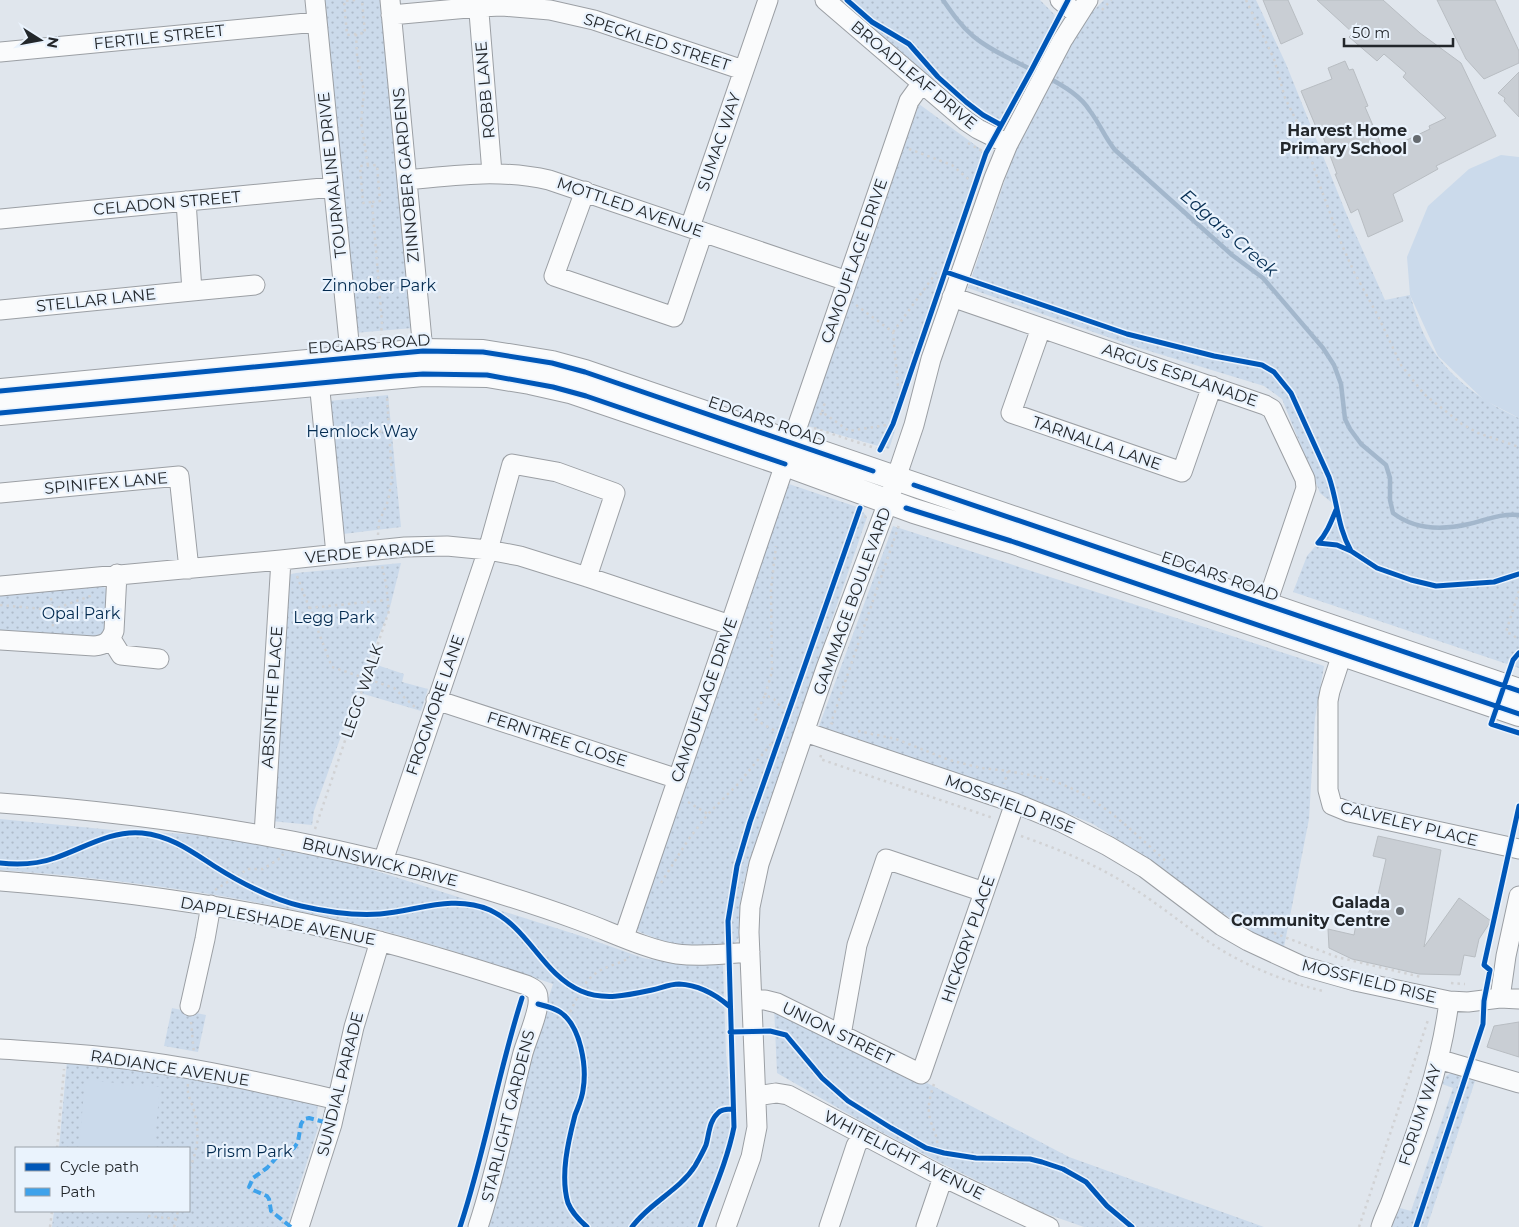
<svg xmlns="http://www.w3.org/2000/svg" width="1519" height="1227" font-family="Montserrat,sans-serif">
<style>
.grass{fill:url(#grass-dots)}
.garden{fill:#cbdaeb}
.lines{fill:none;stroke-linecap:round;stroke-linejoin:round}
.stream{stroke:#a3b7cc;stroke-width:4.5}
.building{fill:#c9ced4;stroke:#b8bdc2}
.minor-casing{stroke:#9b9fa4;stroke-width:21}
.major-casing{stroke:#9b9fa4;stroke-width:26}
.path{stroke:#d1d2d4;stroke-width:2.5;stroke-dasharray:2.5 4;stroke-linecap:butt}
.minor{stroke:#fafbfc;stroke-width:19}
.major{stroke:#fafbfc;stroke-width:24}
.quiet{stroke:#3ea2eb;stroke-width:4;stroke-dasharray:8 4;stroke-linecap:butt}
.cycleway-casing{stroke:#eaf3fd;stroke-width:8}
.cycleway{stroke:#0057b8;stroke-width:5}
.poi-dot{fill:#656a6f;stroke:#eaf3fd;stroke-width:2}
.labels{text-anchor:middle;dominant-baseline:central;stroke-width:4.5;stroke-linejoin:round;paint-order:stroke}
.street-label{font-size:16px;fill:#23272b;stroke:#eaf3fd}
.poi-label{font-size:16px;font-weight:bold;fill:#23272b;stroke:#eaf3fd;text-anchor:end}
.park-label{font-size:16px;fill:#032b50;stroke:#eaf3fd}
.water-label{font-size:18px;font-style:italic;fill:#072f54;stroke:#eaf3fd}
</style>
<defs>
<pattern id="grass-dots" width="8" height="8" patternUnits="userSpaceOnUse" patternTransform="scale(1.25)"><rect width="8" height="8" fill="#cbdaeb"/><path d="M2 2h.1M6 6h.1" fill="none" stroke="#aebbca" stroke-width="1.8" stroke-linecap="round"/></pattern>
</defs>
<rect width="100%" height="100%" fill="#e0e6ed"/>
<!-- grass -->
<path class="grass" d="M322,0H381L413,328L354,333Z
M834,0H1040L1055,15L1050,34L998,128L926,74Z
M1104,0H1256L1286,64L1346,213L1385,300L1410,295C1415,311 1420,328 1428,342C1447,376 1484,403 1519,418V668L1293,592L1307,556L1324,536L1331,524L1337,507L1320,493L1282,399L1264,386L1133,346L968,288L1020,136L1081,23Z
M919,104L986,153L889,449L808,426Z
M388,395L401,527L343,534L329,401Z
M786,483L860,508L867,517L751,857L743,885L741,935L733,945H674L642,933L638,931L635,922Z
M893,526L1324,666L1315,718L1309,819L1284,947L1261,937L1198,898L1145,857L1093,824L1038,801L819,726Z
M401,563L389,611L368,662L404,674L402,682L428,689L421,711L357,692L314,811L312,825L271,821L288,575L296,573Z
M102,586L108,590V629L101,639L0,634V594Z
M0,819L123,831L187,834L262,843L283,850L348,862L581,936L643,958L673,963L723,965L726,1054L734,1127L730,1146L724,1165L700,1227H487L525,1072L553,984C497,965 441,946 384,931C258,898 129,879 0,870Z
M774,1006L931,1085L1069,1157L1264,1227H1084L1044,1213L947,1166L866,1124L777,1073Z
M172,1008L206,1015L198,1052L164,1046Z
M67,1061L138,1068L193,1078L318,1103L316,1123L318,1128L286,1227H52L54,1211H189V1148H59Z
M1453,1072L1462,1074L1464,1078L1413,1227H1388C1392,1220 1397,1216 1400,1208L1411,1211L1453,1088L1442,1084L1446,1076Z
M1472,1077L1476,1078L1427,1227H1419L1469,1080Z"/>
<!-- garden -->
<path class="garden" d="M1501,155L1519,157V418L1484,400L1438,356L1410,295L1407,257L1428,206L1469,169Z
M85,1080L160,1087L154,1148H79Z
M73,1211H148L147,1219Z"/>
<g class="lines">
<!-- stream -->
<path class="stream" d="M943,0C952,13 961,26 973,36C992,52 1018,62 1040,74
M1047,77C1063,86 1080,95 1090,111C1100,124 1105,138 1115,150L1232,255L1263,278L1323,348L1334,365L1341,384L1345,419L1350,429L1361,444L1386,465L1390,478V500L1393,513C1415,530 1443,530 1469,524C1486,520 1501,513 1519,515"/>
</g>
<!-- building -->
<path class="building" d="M1263,0H1288L1303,34L1281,44Z
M1317,0H1383L1420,33L1461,63L1496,136L1436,166L1438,169L1393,194L1403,221L1368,237L1358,209L1351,213L1335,174H1337L1319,126L1316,127L1301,91L1332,79L1328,68L1345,61L1349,70L1353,69L1368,106L1365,107L1384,151L1430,129L1429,126L1446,118L1403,77L1406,73L1384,54L1377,61L1349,37L1353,33Z
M1437,0H1495L1519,51V63L1484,79L1466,59Z
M1519,72V117L1504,101L1505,98L1498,93Z
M1378,836L1441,850L1424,947L1459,898L1491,921L1479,939L1475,957L1464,955L1460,975L1419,974L1352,959L1329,948L1328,929L1354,935L1356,924H1361L1377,899L1386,859L1373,856Z
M1519,1022V1057L1487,1047L1494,1026Z"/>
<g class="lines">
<defs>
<path id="minor" d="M315,0L352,372
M390,0L423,351
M478,0L492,173
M825,0L966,121L978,129L1008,144
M1060,0L1078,15
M391,15L479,7L502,6L550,10L594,20L743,70
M0,52L317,22
M407,180C455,175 501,169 549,180L847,281
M585,191L554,276L674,317L703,232
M0,219L333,187
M690,227L768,0
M192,291L255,285
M952,297L1265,405L1272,409L1305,479L1306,488L1262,618
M0,310L192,291L186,201
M1041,328L1011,413L1182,472L1212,386
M318,371L336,554
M792,442L909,101L922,83
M0,493L179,476L189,569
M0,586L281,560L405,547L447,546L488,550L520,556L587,577L730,625
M111,639L121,655L159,659
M0,640L94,646C105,645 110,642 114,631L117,574
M1342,654L1330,691L1328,701V790L1332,805L1349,812L1519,849
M436,700L678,779
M805,732L1015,803L1061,822L1108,846L1145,868L1222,926L1248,941L1302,966L1355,981L1449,1001L1468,1002L1500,998L1519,999
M0,803C142,813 282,834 419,870C473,885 526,901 578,920C607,930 647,950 677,954C700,957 726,954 750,952
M264,835L281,560
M383,861L488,550L512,464L557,472L615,493L587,577
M0,881C102,889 203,902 304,923C379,939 453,961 526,985C532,988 538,990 538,998C540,1010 527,1039 523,1053C508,1111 497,1170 478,1227
M624,937L785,464
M1500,998L1506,956L1519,896
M752,1000H765L777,1003L921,1074L1015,803
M190,1006L205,939L211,905
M841,1035L857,945L886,859L984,892
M0,1049C47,1052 94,1054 140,1061C207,1070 272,1085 338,1100
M1438,1059L1519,1083
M757,1096L776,1093L788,1095L943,1177L1049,1227
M299,1227L332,1124L354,1027L380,941
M726,1227L751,1157L757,1127L749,932L750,907L759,864L826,668L888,502L914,425L931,359L994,178L1008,144L1062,41L1088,0
M829,1227L856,1146L862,1135
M926,1227L943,1177
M1381,1227C1384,1217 1389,1208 1392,1199C1416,1135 1441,1068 1449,1001"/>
<path id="major" d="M0,391L423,351L483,352L552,363L585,372L1519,691
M0,413L423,374L487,375L530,382L570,391L785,464L914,511L1011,541L1519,714"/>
</defs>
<!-- minor casing -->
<use href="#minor" class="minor-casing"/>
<!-- major casing -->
<use href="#major" class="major-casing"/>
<!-- path -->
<path class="path" d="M355,0L344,1L347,35L365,33L362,0
M1246,0L1274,59L1285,98L1303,134L1320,186L1342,245L1354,272L1378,316L1401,365L1424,394L1462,424L1478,433L1519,447
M1102,10L1111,0
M356,34L357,55L364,92L361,122L368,166
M968,143L982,151
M909,149L952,165L974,184
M372,202L380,201L377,165L360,166L363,203L372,202L382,323L381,335
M856,305L893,332L898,387L904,392
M893,332L936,273L944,272
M822,412L825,402
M820,415L822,412L849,431L893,424
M814,428L887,452
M340,434L389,431
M858,515L866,517
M378,535L379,522L388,501L392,479L387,396
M297,576L332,667L394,688L417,709
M1519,591L1506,632L1513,635L1519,640
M51,598L53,627
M0,605L52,610L93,595
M309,608L387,600
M765,695L772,672L771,589L776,546
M833,724L831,723L899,525
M858,731L896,739L949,760L981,768L1008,771L1004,784
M821,755L820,759L993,818
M1008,771C1023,774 1038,776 1053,781C1099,796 1133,832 1168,863
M688,802L708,814
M315,829L389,611L386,584L382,565
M1021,836C1058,849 1095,864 1128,885C1156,902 1181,923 1209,942C1243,965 1283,981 1323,991
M661,883L688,840L708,814L738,784L771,744L782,734L766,726L754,718L765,695L774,699L781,707L794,710
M215,890L248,869H263L282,857L283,854
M1274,933L1337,957L1421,977
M1451,983L1465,984
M554,1009C565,1015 571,1023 576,1034C583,1052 586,1072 583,1090C581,1099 577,1107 575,1116C568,1142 560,1176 569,1203C572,1213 579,1220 587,1227
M567,1018C577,1000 582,980 601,970C610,965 622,963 630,957
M191,1022L194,1054
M512,1030L519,1006
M188,1084C186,1096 193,1103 195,1115C200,1135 197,1152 189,1170
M934,1084C930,1096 927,1107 930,1119C934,1132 940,1140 936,1154
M57,1148L64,1069
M148,1216L176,1219
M50,1227L52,1211
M174,1227L178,1211
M632,1227C649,1203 679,1191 695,1166C699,1159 703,1152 706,1145C709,1135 709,1121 718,1113C721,1109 728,1109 733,1109
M1359,1227L1428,1020"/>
<!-- minor -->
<use href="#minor" class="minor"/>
<!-- major -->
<use href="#major" class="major"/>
<!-- quiet -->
<path class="quiet" d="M291,1227L271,1211L269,1199L267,1196L253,1190L249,1187L253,1178L267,1168L276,1158L294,1148L298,1142L301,1124L304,1119L309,1118L332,1124"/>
<defs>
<path id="cycleway" d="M847,0L872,22L909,44L938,77L966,102L983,115L1001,125
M946,272L1127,334L1214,356L1262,365L1274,372L1291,393L1329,477C1338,503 1337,526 1351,551
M0,391L423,351L483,352L552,363L585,372L873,471
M0,413L395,376L423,374L487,375L553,387L586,396L785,464
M880,450L893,424L986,153L1032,69L1068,0
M914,485L1519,691
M906,508L1011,541L1519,714
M1336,510C1331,522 1327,533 1318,543L1337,545L1351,551L1377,568L1411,580L1436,586L1494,582L1519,574
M1519,653L1513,660L1491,724L1519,733
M0,863C18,865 38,864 55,858C84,848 111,830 142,833C171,836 191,851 214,866C241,883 270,899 301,906C327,912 353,916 380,914C417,911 453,894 490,910C529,928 542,974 581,991C604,1001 629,995 652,990C661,988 670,984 679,984C699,985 715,994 729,1006
M538,1004C546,1006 554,1008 560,1012C581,1026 587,1067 583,1090C582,1099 578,1107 575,1115C568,1142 560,1176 568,1203C572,1213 579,1220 587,1227
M730,1032L770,1031L786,1035L822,1078L848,1101L891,1128L926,1148L944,1153L976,1158L1030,1159L1042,1162L1063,1169L1086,1182L1107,1206L1132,1227
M460,1227C485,1152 498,1073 522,998
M632,1227C649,1203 679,1191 695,1166C699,1159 703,1152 706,1145C709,1135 709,1121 718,1113C721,1109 728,1109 733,1109
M700,1227C712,1194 727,1162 734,1127L728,921L737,866L750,822L860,508
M1416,1227L1483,1024L1484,1001L1490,970L1484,965L1519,806"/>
</defs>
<!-- cycleway casing -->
<use href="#cycleway" class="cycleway-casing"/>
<!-- cycleway -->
<use href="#cycleway" class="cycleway"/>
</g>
<!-- markers -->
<g class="poi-dot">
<circle cx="1417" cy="139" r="5"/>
<circle cx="1400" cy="911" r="5"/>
</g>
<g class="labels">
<!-- street labels -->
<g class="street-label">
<text transform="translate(159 37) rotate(-6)">FERTILE STREET</text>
<text transform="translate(657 42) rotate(18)">SPECKLED STREET</text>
<text transform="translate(914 75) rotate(40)">BROADLEAF DRIVE</text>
<text transform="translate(485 90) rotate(-95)">ROBB LANE</text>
<text transform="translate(719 142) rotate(-71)">SUMAC WAY</text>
<text transform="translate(332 175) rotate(-96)">TOURMALINE DRIVE</text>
<text transform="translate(406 175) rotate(-95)">ZINNOBER GARDENS</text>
<text transform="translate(167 203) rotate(-5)">CELADON STREET</text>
<text transform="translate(630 207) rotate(19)">MOTTLED AVENUE</text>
<text transform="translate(854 261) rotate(-71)">CAMOUFLAGE DRIVE</text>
<text transform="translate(96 300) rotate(-6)">STELLAR LANE</text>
<text transform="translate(369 344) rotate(-4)">EDGARS ROAD</text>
<text transform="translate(1180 375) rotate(19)">ARGUS ESPLANADE</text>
<text transform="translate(767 421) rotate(19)">EDGARS ROAD</text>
<text transform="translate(1097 443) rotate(19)">TARNALLA LANE</text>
<text transform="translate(106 483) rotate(-5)">SPINIFEX LANE</text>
<text transform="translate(370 552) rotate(-5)">VERDE PARADE</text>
<text transform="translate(1220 576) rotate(19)">EDGARS ROAD</text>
<text transform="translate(852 601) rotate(-70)">GAMMAGE BOULEVARD</text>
<text transform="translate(362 691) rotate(-71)">LEGG WALK</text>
<text transform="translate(272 697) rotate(-86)">ABSINTHE PLACE</text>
<text transform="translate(704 700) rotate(-71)">CAMOUFLAGE DRIVE</text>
<text transform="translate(435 705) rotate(-71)">FROGMORE LANE</text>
<text transform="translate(557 739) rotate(18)">FERNTREE CLOSE</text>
<text transform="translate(1010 804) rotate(21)">MOSSFIELD RISE</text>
<text transform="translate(1409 824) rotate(14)">CALVELEY PLACE</text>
<text transform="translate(380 862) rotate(14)">BRUNSWICK DRIVE</text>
<text transform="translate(278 921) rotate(11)">DAPPLESHADE AVENUE</text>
<text transform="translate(968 939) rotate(-71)">HICKORY PLACE</text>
<text transform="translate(1369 981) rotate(14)">MOSSFIELD RISE</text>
<text transform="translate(838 1033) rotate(26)">UNION STREET</text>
<text transform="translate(170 1068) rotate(9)">RADIANCE AVENUE</text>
<text transform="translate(340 1084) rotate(-76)">SUNDIAL PARADE</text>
<text transform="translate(1420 1115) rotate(-72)">FORUM WAY</text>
<text transform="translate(508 1116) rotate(-76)">STARLIGHT GARDENS</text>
<text transform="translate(904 1155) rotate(27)">WHITELIGHT AVENUE</text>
</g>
<!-- poi labels -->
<g class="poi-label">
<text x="1407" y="130">Harvest Home<tspan x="1407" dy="18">Primary School</tspan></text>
<text x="1390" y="902">Galada<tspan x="1390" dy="18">Community Centre</tspan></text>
</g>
<!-- park labels -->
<g class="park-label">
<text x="379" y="285">Zinnober Park</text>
<text x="362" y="431">Hemlock Way</text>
<text x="81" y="613">Opal Park</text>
<text x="334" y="617">Legg Park</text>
<text x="249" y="1151">Prism Park</text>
</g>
<!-- water labels -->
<g class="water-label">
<text transform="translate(1229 233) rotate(41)">Edgars Creek</text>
</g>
</g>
<!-- legend -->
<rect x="15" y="1147" width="175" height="65" fill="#eaf3fd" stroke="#9aa1a9"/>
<rect x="25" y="1163" width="25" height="8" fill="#0057b8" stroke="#9aa1a9"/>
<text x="60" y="1172" font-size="15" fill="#23272b">Cycle path</text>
<rect x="25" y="1188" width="25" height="8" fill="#3ea2eb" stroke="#9aa1a9"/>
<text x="60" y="1197" font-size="15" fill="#23272b">Path</text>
<!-- north arrow -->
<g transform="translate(40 40) rotate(101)" stroke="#eaf3fd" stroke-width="4" paint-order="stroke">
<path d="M0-4L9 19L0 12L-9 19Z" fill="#23272b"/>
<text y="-8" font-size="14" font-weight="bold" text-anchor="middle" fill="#23272b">N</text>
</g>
<!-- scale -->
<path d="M1344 38v8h109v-8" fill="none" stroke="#23272b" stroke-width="2.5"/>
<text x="1352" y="38" font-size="15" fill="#23272b" stroke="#eaf3fd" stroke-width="4" paint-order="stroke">50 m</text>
</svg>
